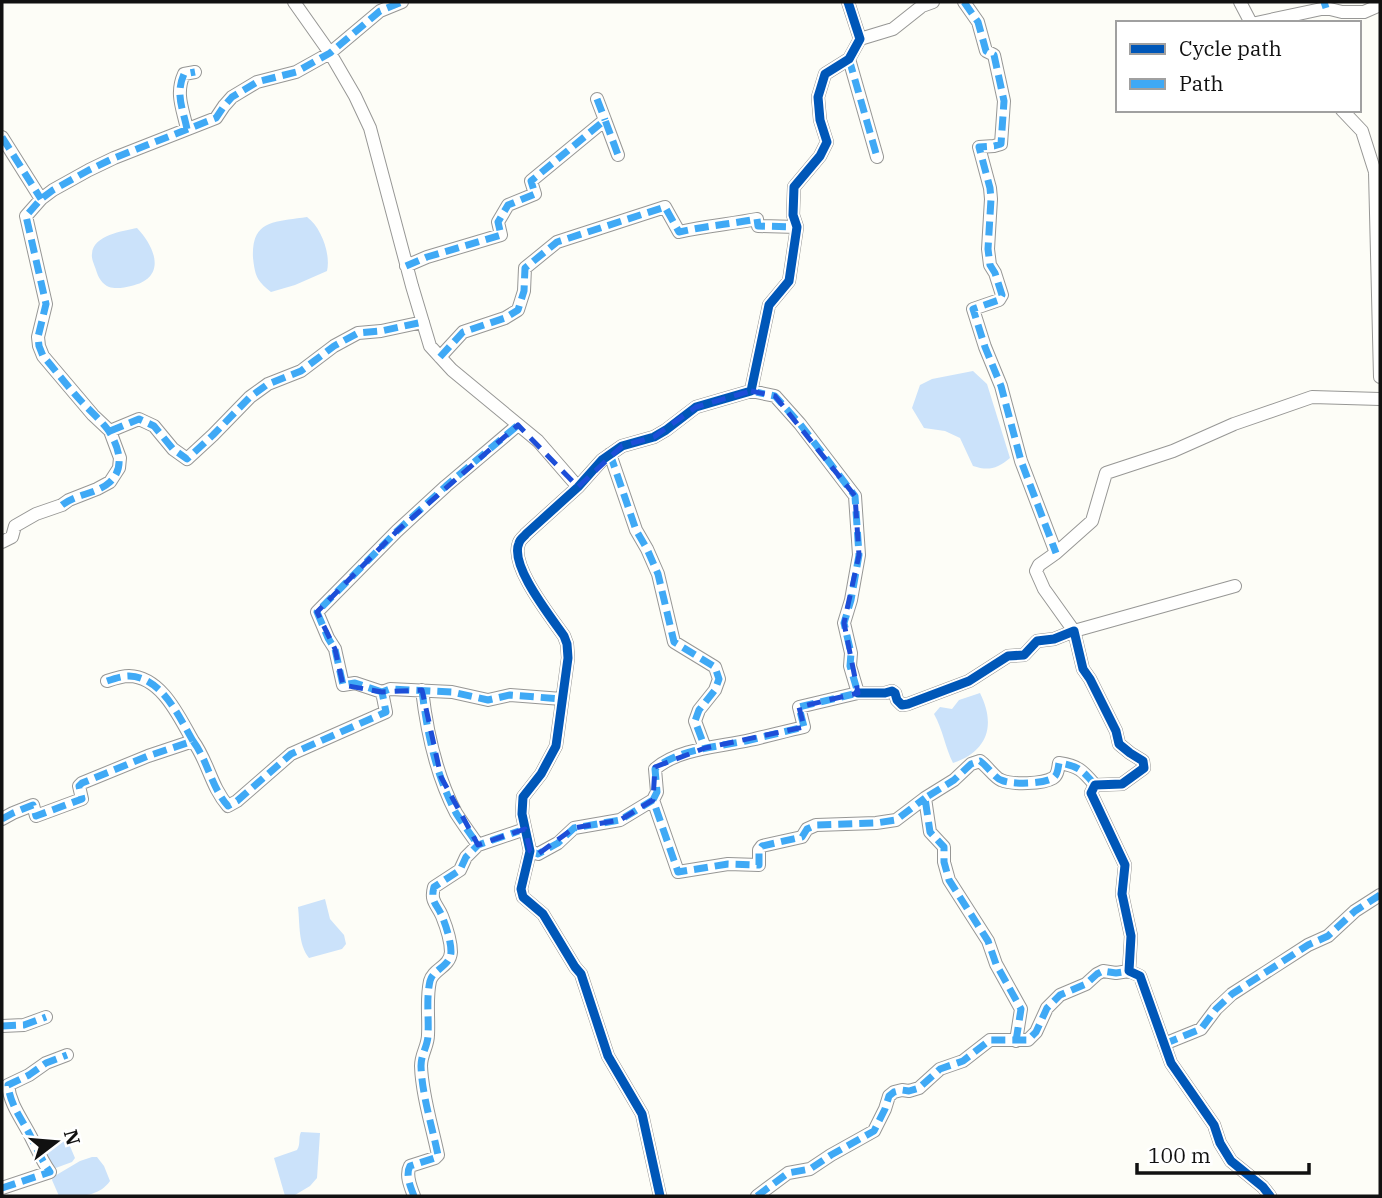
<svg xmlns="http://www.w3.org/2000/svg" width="1382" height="1198" font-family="'IBM Plex Serif',serif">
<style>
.water{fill:#cbe2fa}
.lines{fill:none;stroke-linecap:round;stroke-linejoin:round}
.minor-casing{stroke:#979795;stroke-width:14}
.minor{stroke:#fffffe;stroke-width:12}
.quiet{stroke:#3fa9f5;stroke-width:7;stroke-dasharray:14 7;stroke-linecap:butt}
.cycleway-casing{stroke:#fff;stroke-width:13}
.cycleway{stroke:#0057b8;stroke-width:9}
.marked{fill:none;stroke:#1d4ed8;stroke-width:5;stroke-dasharray:14 9;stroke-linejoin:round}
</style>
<rect width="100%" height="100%" fill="#fdfdf7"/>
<!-- water -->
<path class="water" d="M307,217C321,227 331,254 327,271L295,285L271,292C257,281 255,276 253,258C251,219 276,222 307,217Z
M137,228C156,248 167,278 131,286C124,288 115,289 109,287C102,284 98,277 96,270C95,266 91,259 92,254C93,235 123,231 137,228Z
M973,371L987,384L1010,458C997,469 988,471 973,466L960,438L945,431L924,428L912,408L920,385L932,379Z
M980,693C996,725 988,751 953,763C945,747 943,730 934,714L940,707L952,709L959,700Z
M325,899L330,919L344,935L346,944L342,949L309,958C298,944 300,924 298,907Z
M301,1132L320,1133L317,1178L310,1186L295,1195L285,1196L274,1158L297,1150C301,1144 298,1138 301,1132Z
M66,1137L75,1158L72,1162L53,1169L39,1146Z
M92,1157H97L104,1166L110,1181C98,1198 78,1196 59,1196L52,1180L53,1177L80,1161Z"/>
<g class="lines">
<defs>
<path id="minor" d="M294,2L330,53L355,96L370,128L412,286L430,346L452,370L538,441L578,487
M964,2L978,22L986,51L994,55L1004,101L1001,144L994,146L979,147L990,188L991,199L988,249L990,265L995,273L1002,295L999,300L973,309L985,347L1001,386L1021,461L1056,553
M1240,2L1251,23
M1256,23L1326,8L1342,12H1364L1380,5
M860,39L893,29L922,6L933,2
M849,59L877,157
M597,99L605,120
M1342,110L1362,131L1375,172L1380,377
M187,129C183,109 175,94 184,74L195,72
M2,137L41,199
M406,266L427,257L501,235L498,222L508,205L535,194L531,181L605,120L618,155
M440,357L463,332L505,318L518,310L524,291L525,268L557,242L665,207L679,232C705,226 731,224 757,219L758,226L797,227
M110,431L139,419L154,426L173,449L187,459L213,435L250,397L268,384L301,371L334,346L358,333L381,331L423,322
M610,454L636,530L647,549L658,574L674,642L715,667L719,679L715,690L699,710L695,721L705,748
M2,542L12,537L15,526L36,514L62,505L69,500L97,489L110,482L119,468L120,458L110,431L93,415L43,356L39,346L38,337L46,304L26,216L41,199L53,190L89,170L114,158L216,118L224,106L232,97L257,82L296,72L330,53L380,11L402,2
M1235,586L1074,631L1044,589L1036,571L1039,565L1056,553L1092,521L1106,473L1173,451L1234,424L1312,397L1380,399
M107,681C113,679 122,676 129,676C162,677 179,717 193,741
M422,690C427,733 436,775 456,813C463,824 471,835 478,845
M382,692L355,683L343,685L335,649L328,638L317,612L397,531L446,486L518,425
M858,693H885L892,691L895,693L897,700L902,705L908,704L969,681L1008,656L1024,655L1037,641L1054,639L1074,631L1083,669L1090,679L1116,731L1119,744L1130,753L1143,761L1144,768L1122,784L1095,785L1091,793L1125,865L1122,894L1131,936L1129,971L1140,976L1171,1063L1214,1125L1220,1143L1231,1161L1263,1187L1270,1196
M653,800L657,792L655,769C679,748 720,747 750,740C768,736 786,731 804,727L799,707L858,693L850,666L851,653L844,623L851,600L859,555L855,496L800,424L775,396L751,391
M2,819L13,813L33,805L36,816L82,799L79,786L82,783L148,756L193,741C208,761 211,787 228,806L237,801L291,754L386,712L382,692L390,689L452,692L488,700L510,695L562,699
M530,851L538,854L558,843L574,828L620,820L653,800L678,872L728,864L759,865V850L762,846L802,837L807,829L816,825L876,823L896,820L925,798
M2,1026L24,1025L46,1017
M1016,1041L1021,1009L996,964L988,941L949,880L944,862V847L930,832L925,798L954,780L971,764L980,761C987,766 995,778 1001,780C1012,785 1043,784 1053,778C1058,775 1058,768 1059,763C1079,766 1083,771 1095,785
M1164,1044L1201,1029L1216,1009L1232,994L1308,945L1328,936L1355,911L1380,895
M2,1188L50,1172C42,1161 37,1149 31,1137C22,1119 10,1105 8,1085L29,1075L46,1063L67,1055
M414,1196C411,1188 405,1175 410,1166L435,1158L438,1155C432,1126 422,1095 421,1066C421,1054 428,1046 428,1035C429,1017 426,999 430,981C433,969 450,967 451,952C451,941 446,926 442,916C437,904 430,902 434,887L460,870L466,857L478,845L525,829
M660,1196L642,1114L608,1056L581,974L575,967L543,914L523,897L521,889L530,851L522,814L523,797L541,774L556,746L568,658L567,644L564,636C551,617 509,565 519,543C520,539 524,537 526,534L578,487L602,460L622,446L654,437L666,430L696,407L751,391L769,305L789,281L797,227L793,215L794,187L820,156L827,142L820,120L818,97L825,74L849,59L860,39L848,2
M757,1196L788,1173L810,1169L831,1155L874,1131L885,1109L889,1096L894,1092L902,1090L909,1091L919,1088L940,1069L963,1061L990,1040H1028L1036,1032L1047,1008L1060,995L1086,984L1097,974L1103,971L1116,973L1129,971"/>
</defs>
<!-- minor casing -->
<use href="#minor" class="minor-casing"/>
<!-- minor -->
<use href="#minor" class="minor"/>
<!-- quiet -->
<path class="quiet" d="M964,2L978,22L986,51L994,55L1004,101L1001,144L994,146L979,147L990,188L991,199L988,249L990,265L995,273L1002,295L999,300L973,309L985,347L1001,386L1021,461L1056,553
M1324,2L1326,8
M849,59L877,157
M597,99L605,120
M187,129C183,109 175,94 184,74L195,72
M2,137L41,199
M406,266L427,257L501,235L498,222L508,205L535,194L531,181L605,120L618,155
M440,357L463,332L505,318L518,310L524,291L525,268L557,242L665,207L679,232C705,226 731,224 757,219L758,226L797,227
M110,431L139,419L154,426L173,449L187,459L213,435L250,397L268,384L301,371L334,346L358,333L381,331L423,322
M610,454L636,530L647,549L658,574L674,642L715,667L719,679L715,690L699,710L695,721L705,748
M62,505C76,494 97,494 110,482C125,468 119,448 110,433C105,424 89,410 81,401C68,387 56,371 43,356L39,346L38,337L46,304L26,216L41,199L53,190L89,170L114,158L216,118L224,106L232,97L257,82L296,72L330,53L380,11L402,2
M107,681C113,679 122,676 129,676C162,677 179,717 193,741
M422,690C427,733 436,775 456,813C463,824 471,835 478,845
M382,692L355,683L343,685L335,649L328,638L317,612L397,531L446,486L518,425
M653,800L657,792L655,769C679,748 720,747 750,740C768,736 786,731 804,727L799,707L858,693L850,666L851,653L844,623L851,600L859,555L855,496L800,424L775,396L751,391
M2,819L13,813L33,805L36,816L82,799L79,786L82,783L148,756L193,741C208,761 211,787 228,806L237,801L291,754L386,712L382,692L390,689L452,692L488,700L510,695L562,699
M530,851L538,854L558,843L574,828L620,820L653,800L678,872L728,864L759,865V850L762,846L802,837L807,829L816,825L876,823L896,820L925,798
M2,1026L24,1025L46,1017
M1016,1041L1021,1009L996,964L988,941L949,880L944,862V847L930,832L925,798L954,780L971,764L980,761C987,766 995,778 1001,780C1012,785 1043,784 1053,778C1058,775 1058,768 1059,763C1079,766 1083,771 1095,785
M1164,1044L1201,1029L1216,1009L1232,994L1308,945L1328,936L1355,911L1380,895
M2,1188L50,1172C42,1161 37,1149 31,1137C22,1119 10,1105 8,1085L29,1075L46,1063L67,1055
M414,1196C411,1188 405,1175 410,1166L435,1158L438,1155C432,1126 422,1095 421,1066C421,1054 428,1046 428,1035C429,1017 426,999 430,981C433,969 450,967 451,952C451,941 446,926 442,916C437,904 430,902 434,887L460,870L466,857L478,845L525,829
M757,1196L788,1173L810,1169L831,1155L874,1131L885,1109L889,1096L894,1092L902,1090L909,1091L919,1088L940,1069L963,1061L990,1040H1028L1036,1032L1047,1008L1060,995L1086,984L1097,974L1103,971L1116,973L1129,971"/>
<defs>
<path id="cycleway" d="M858,693H885L892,691L895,693L897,700L902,705L908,704L969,681L1008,656L1024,655L1037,641L1054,639L1074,631L1083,669L1090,679L1116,731L1119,744L1130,753L1143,761L1144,768L1122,784L1095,785L1091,793L1125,865L1122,894L1131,936L1129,971L1140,976L1171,1063L1214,1125L1220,1143L1231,1161L1263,1187L1270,1196
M660,1196L642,1114L608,1056L581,974L575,967L543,914L523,897L521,889L530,851L522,814L523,797L541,774L556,746L568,658L567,644L564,636C551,617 509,565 519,543C520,539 524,537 526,534L578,487L602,460L622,446L654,437L666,430L696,407L751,391L769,305L789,281L797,227L793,215L794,187L820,156L827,142L820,120L818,97L825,74L849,59L860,39L848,2"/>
</defs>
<!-- cycleway casing -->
<use href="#cycleway" class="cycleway-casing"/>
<!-- cycleway -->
<use href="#cycleway" class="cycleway"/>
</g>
<!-- marked area -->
<path class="marked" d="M751,391L775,396L855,496L859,555L844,623L858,693L799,707L804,727L705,748L655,767L653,800L620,820L574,828L538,854L530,851L525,829L478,845L441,777L422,690L382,692L343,685L335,649L317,612L397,531L518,425L578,487L622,446L654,437L696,407Z"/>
<!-- border -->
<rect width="1382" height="1198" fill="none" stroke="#111111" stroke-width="7"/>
<!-- legend -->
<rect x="1116" y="21" width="245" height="91" fill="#ffffff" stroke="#a0a0a0" stroke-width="2"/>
<rect x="1130" y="44" width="35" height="10" fill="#0057b8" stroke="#a0a0a0" stroke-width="2"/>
<text x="1179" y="56" font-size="21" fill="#111111">Cycle path</text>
<rect x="1130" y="79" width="35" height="10" fill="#3fa9f5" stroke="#a0a0a0" stroke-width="2"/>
<text x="1179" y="91" font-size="21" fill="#111111">Path</text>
<!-- north arrow -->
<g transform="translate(56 1142) rotate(74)" stroke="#ffffff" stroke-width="5" paint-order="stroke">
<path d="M0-5L12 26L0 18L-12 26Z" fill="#111111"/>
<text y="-10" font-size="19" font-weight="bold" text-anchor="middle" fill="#111111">N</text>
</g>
<!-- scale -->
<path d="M1137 1163v10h172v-10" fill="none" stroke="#111111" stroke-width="3.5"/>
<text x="1148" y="1163" font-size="21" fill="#111111" stroke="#ffffff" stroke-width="5" paint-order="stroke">100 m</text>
</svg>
